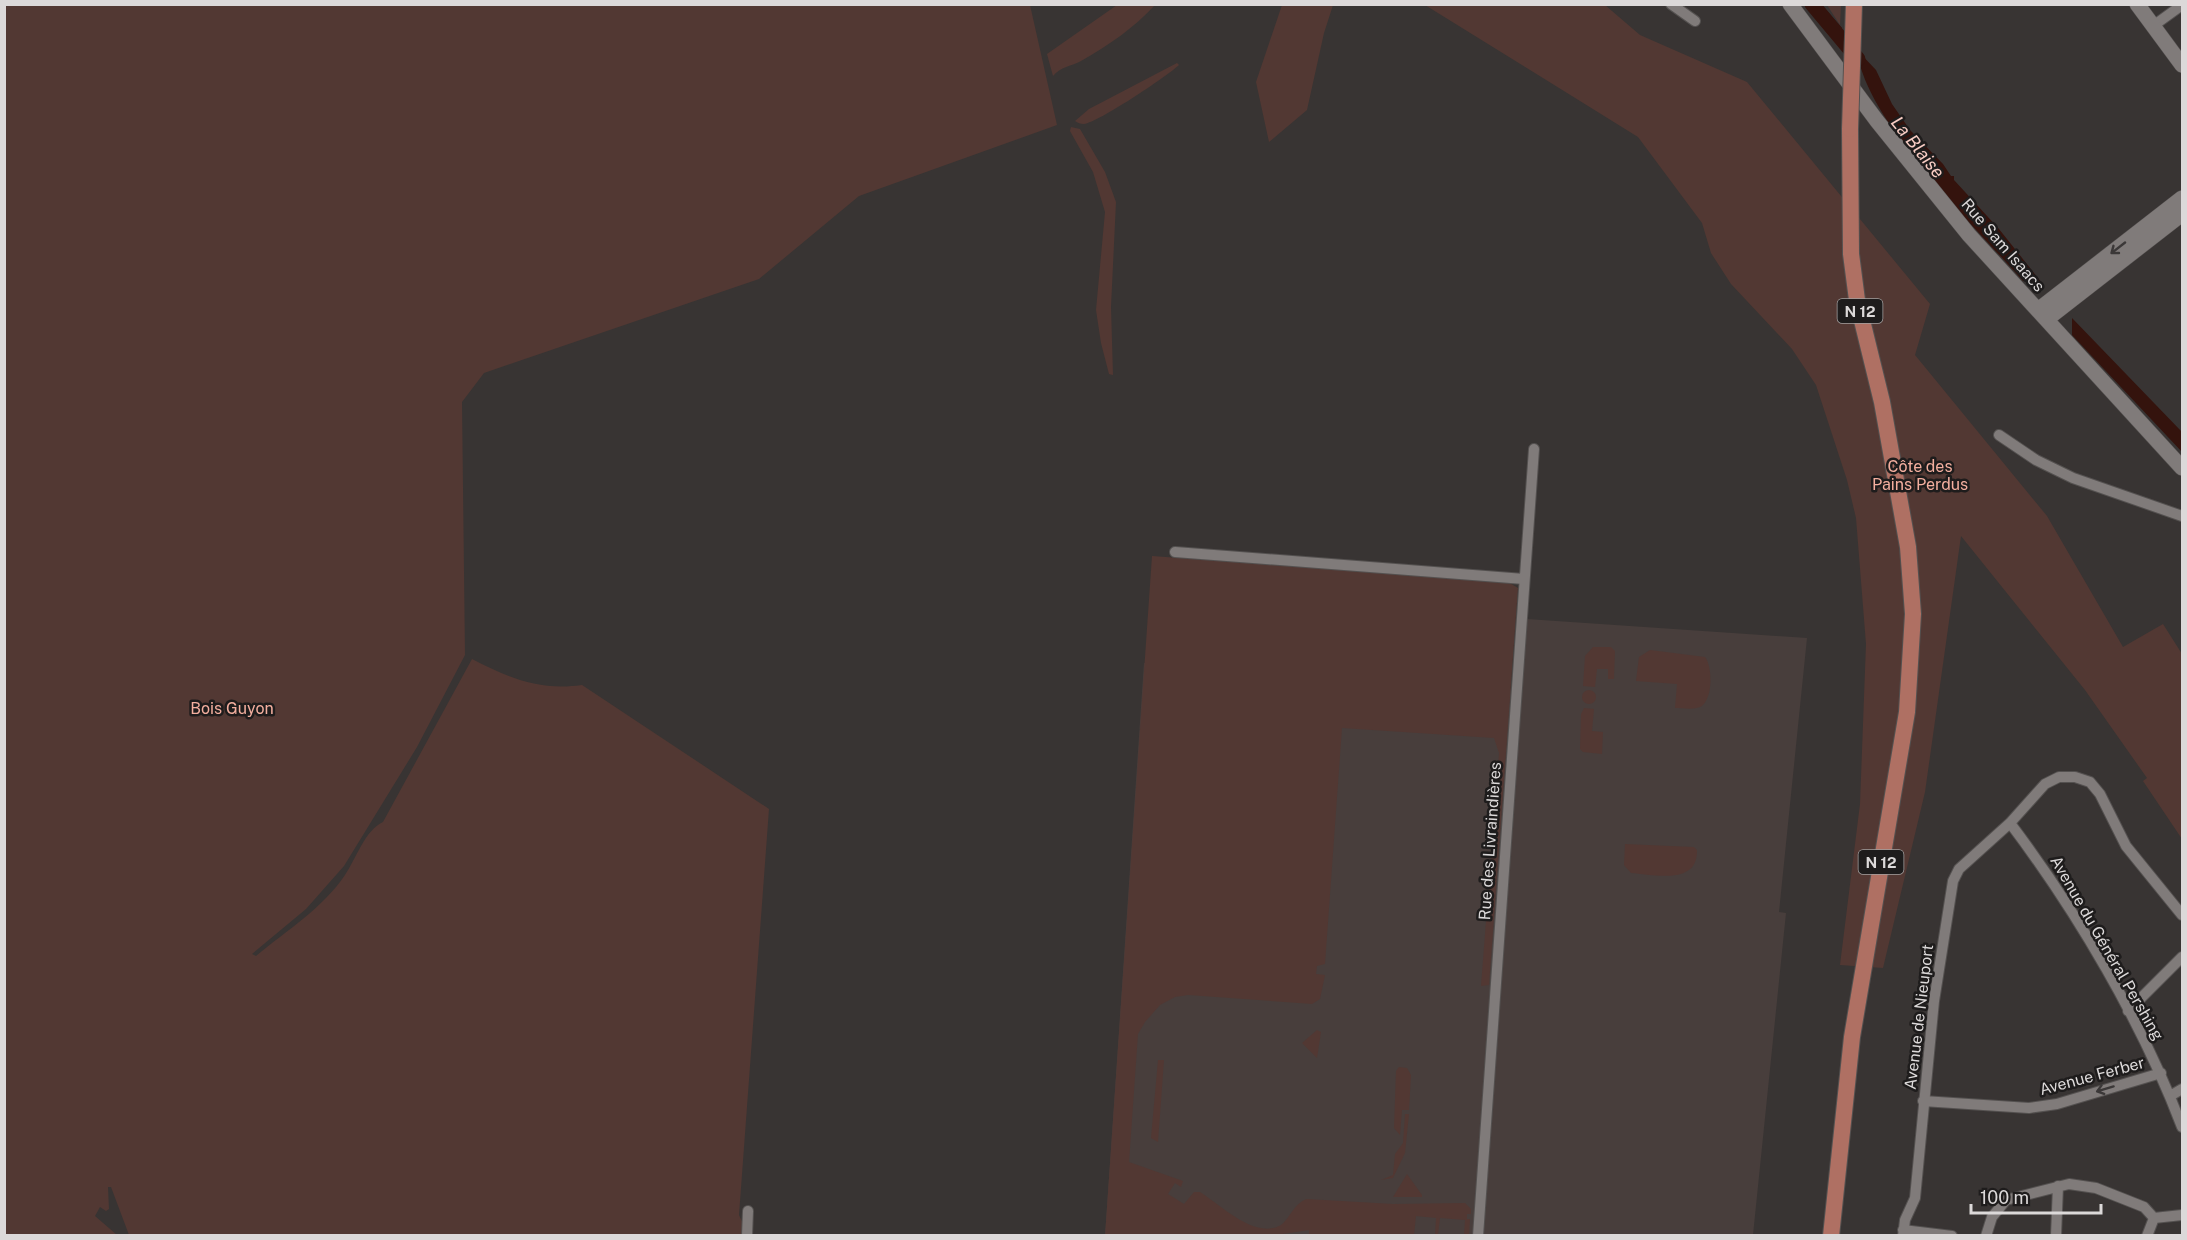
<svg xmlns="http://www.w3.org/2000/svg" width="2187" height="1240" font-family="'Public Sans',sans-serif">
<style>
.built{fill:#483e3c}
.green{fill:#523833}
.water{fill:#34130d}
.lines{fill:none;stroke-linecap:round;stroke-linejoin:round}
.river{stroke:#34130d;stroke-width:15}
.street-casing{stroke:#545150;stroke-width:12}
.secondary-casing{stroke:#545150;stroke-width:16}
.primary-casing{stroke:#545150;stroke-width:18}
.street{stroke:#807b7a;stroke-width:10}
.secondary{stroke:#807b7a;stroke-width:15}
.primary{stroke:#af7063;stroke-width:16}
.primary-bridge-casing{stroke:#545150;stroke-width:18;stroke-linecap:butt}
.primary-bridge{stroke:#af7063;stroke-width:16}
.oneway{stroke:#3b3838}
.labels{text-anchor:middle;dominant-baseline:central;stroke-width:5;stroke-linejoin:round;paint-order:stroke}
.shield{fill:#1e1c1c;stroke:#a3a0a0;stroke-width:1.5}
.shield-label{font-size:15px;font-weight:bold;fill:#dcd9d9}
.street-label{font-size:16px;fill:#dcd9d9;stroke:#1e1c1c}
.park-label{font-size:16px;fill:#f4af9f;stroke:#1e1c1c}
.water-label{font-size:18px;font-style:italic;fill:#f7ccc3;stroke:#1e1c1c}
</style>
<rect width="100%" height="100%" fill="#383433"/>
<!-- built -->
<path class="built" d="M1527,619L1807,638L1779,912L1786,913L1753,1235L1105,1236L1144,663L1521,689Z"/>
<!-- green -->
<path class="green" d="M5,5H1030L1057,125L859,196L759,279L484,373L462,402L465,655L417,747L344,866L306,909L252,954L256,956C287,930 322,909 345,875C356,859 365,830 383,822L472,659C509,678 539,691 582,685L769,809L739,1215L744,1226L743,1235H129L111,1187H108L109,1209L106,1211L100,1207L95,1216L117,1235H5Z
M1117,5H1155C1134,28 1109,45 1081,61C1072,66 1060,67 1053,76L1047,54Z
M1282,5H1333L1324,33L1307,110L1269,142L1256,82Z
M1425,5H1605L1640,35L1747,82L1930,304L1915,355L2047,516L2123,647L2163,624L2182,654V839L2143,781L2147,778L2085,690L1961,536L1925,792L1883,968L1840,965L1860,804L1866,644L1856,518L1847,480L1816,385L1792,349L1731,284L1711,253L1702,223L1638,137Z
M1827,5H1841L1840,25Z
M1177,63L1179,65C1166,77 1099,122 1084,124C1080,124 1078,123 1075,121L1089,109Z
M1071,127L1080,129L1105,172L1116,202L1111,307L1113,375L1109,374L1101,343L1096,310L1105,212L1093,172L1070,131Z
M1152,556L1508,582L1518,588L1489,985L1481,986L1499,753L1494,738L1342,728L1325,964L1317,966L1316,974L1325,975L1320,999L1312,1004L1188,995L1175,997L1160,1005L1145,1022L1138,1034L1129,1162L1183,1181L1181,1187L1175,1183L1168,1194L1184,1204L1194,1192H1200C1221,1205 1255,1240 1281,1225C1291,1217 1294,1203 1307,1199L1393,1204L1465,1203L1471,1209V1214H1467V1219H1470L1469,1235H1464L1465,1220L1440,1218L1438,1235H1435L1436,1218L1416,1216L1414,1235H1309V1230L1270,1236H1105Z
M1593,647H1611L1615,651L1614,679H1608V669H1597L1595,687L1583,686L1585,656Z
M1650,650L1705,657C1713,667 1713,701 1700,707C1693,710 1683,708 1675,708L1677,684L1636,681L1639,657Z
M1582 697a7 7 0 1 1 14 0a7 7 0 1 1-14 0Z
M1584,708L1594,709L1592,731L1603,732L1602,754L1583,752L1580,749L1581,714Z
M1625,844L1694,847L1697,850C1698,885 1655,875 1631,873L1624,865Z
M1317,1030L1321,1032L1317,1058L1302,1043Z
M1158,1060H1164L1158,1142L1151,1138Z
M1399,1067L1407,1068L1411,1075L1409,1110H1402L1400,1135L1394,1128L1396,1071Z
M1405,1114H1409L1405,1153L1393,1178L1381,1180L1393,1175L1395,1154L1403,1143Z
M1407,1174L1422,1195V1197H1393Z"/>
<!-- water -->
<path class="water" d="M1804,5H1822L1842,28L1841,49Z
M1857,50L1876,70L1892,104L1910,130L1943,164L1951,176H1954V180L1999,229L2042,283L2023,281C1975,226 1865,121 1857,50Z
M2072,318L2182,432V452L2072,335Z"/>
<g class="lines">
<!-- river -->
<path class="river" d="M1812,4L1858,59"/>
<defs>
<path id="street" d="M1671,4L1695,21
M2153,26L2182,5
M1999,435L2036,460L2073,478L2182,516
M1175,552L1524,579
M2010,823C2078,913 2142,1022 2182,1127
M2128,1011L2182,957
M2170,1096L2182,1089
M1923,1101L2029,1108L2057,1104L2161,1073
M2154,1218L2182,1215
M1903,1230L1952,1236
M747,1236L748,1211
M1478,1236L1534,449
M1903,1236L1905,1220L1915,1198L1934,1001L1953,881L1959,869L2010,823L2045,784L2059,777H2075L2090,782L2100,794L2126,846L2182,915
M1986,1236L1992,1217L2006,1200L2069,1184L2096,1188L2144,1207L2154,1218
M2056,1236L2058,1186
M2147,1236L2154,1218"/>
<path id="secondary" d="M1790,4L1877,121L1969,235L2182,468
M2137,4L2182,65
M2038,310L2182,198
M2047,319L2182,214"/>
<path id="primary" d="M1831,1236L1852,1037L1907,712L1913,614L1908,547L1882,402L1857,300L1851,254L1850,129"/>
</defs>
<!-- street casing -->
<use href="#street" class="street-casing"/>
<!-- secondary casing -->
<use href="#secondary" class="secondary-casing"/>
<!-- primary casing -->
<use href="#primary" class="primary-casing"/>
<!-- street -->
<use href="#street" class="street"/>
<!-- secondary -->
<use href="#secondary" class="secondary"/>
<!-- primary -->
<use href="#primary" class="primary"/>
<defs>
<path id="primary-bridge" d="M1850,129L1854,4"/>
</defs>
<!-- primary-bridge casing -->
<use href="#primary-bridge" class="primary-bridge-casing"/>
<!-- primary-bridge -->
<use href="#primary-bridge" class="primary-bridge"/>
</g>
<!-- one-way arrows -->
<defs><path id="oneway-shaft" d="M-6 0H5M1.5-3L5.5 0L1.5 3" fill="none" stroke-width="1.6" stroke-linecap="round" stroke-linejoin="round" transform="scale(1.5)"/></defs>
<g class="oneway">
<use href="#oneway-shaft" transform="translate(2118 248) rotate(142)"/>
<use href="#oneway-shaft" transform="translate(2105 1089) rotate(163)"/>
</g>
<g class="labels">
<!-- shield labels -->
<g class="shield">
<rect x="1837.5" y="299" width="45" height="24" rx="4.5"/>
<rect x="1858.5" y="850" width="45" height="24" rx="4.5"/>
</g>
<g class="shield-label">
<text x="1860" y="311">N 12</text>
<text x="1881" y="862">N 12</text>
</g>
<!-- street labels -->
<g class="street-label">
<text transform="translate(2003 245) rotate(49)">Rue Sam Isaacs</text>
<text transform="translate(1490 841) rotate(-86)">Rue des Livraindières</text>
<text transform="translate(2107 948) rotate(60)">Avenue du Général Pershing</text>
<text transform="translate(1919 1017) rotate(-83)">Avenue de Nieuport</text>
<text transform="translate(2092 1076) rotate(-15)">Avenue Ferber</text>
</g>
<!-- park labels -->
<g class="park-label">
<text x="1920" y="466">Côte des<tspan x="1920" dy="18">Pains Perdus</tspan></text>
<text x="232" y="708">Bois Guyon</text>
</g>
<!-- water labels -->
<g class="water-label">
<text transform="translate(1918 147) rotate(51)">La Blaise</text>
</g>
</g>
<!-- border -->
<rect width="2187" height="1240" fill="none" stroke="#dcd9d9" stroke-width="12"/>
<!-- scale -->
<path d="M1971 1204v9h130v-9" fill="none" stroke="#dcd9d9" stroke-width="3"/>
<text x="1980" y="1204" font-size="18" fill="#dcd9d9" stroke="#1e1c1c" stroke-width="4.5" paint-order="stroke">100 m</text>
</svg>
